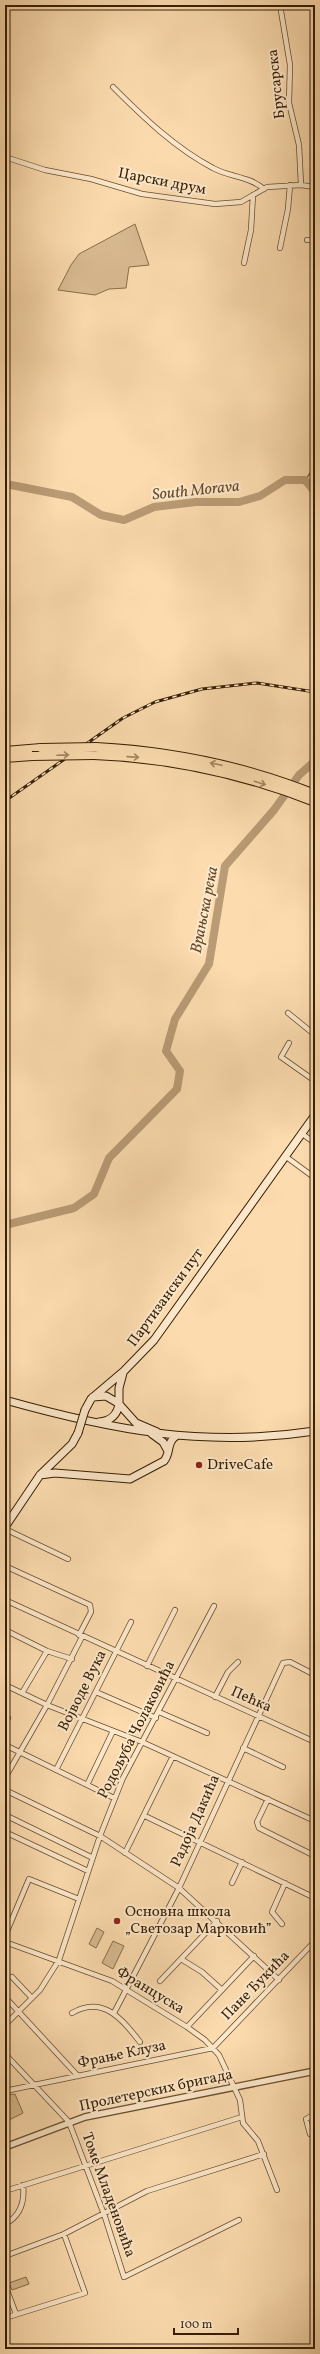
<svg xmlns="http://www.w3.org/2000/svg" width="320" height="2354" font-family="Vollkorn,serif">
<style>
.green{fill:#dabc92;stroke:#886d4a}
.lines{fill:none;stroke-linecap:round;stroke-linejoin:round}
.stream{stroke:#856947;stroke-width:1.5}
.river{stroke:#b99b75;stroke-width:8}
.minor-casing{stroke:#684e2e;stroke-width:6}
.tertiary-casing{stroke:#684e2e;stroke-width:8}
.secondary-casing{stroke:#361e03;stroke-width:9}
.motorway-casing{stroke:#361e03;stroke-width:10}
.minor{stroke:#fde8cb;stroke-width:4.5}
.tertiary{stroke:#fde8cb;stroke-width:5.5}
.secondary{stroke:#fde8cb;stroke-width:7}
.motorway{stroke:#fcdcaf;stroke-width:8}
.rail-casing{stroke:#361e03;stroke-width:3}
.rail{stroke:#fde8cb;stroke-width:1.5;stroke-dasharray:4.5;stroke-linecap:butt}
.secondary-bridge-casing{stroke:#361e03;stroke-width:9;stroke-linecap:butt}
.motorway-bridge-casing{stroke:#361e03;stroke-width:10;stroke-linecap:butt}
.secondary-bridge{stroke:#fde8cb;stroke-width:7}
.motorway-bridge{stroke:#fcdcaf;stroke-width:8}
.oneway{stroke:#a38662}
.poi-dot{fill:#8f2418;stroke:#fde8cb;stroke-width:1.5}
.labels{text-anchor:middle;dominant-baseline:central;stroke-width:4;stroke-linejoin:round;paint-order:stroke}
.street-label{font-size:15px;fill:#361e03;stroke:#fde8cb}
.poi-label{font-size:15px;fill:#361e03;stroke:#fde8cb;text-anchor:start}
.water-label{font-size:16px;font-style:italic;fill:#644a2b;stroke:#fde8cb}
</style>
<rect width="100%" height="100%" fill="#fcdcaf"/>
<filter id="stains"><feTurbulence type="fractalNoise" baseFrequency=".005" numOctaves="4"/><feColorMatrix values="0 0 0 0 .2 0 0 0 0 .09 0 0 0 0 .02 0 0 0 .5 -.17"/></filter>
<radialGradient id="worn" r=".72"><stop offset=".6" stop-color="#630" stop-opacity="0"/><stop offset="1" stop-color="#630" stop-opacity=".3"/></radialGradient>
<!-- green -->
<path class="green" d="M135,224L149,265L129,267L126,288L109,289L95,295L58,290L71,265L79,254Z
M97,1928L104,1932L96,1948L89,1944Z
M113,1941L124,1946L113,1969L102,1963Z
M15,2094L23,2113L5,2122V2095Z
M26,2277L29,2284L12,2290L9,2283Z"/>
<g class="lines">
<!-- stream -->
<path class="stream" d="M305,480L314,468L315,460"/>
<!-- river -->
<path class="river" d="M5,486L11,485L72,497L101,515L124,520L154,507L196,502H239L260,496L285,480H305L315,492
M5,1225L74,1208L94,1194L109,1158L177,1089L180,1071L166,1051L175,1019L209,964L225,866L274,810L299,775L315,761"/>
<defs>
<path id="minor" d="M280,5L290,65L289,103L299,145L301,185
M113,87C143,117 175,148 213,168C229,177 249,176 264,189
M5,157L45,170L91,179L142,194L215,204L241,202L267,187L301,185L315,187
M307,240H315
M280,248L288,209L290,185
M244,263L251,230L253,195
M288,1013L315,1035
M289,1043L281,1057L315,1081
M301,1133L315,1143
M285,1156L315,1178
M5,1529L68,1559
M5,1566L90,1605L91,1612L79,1635
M5,1600L315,1742
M5,1630L47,1651L72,1659
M147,1666L175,1610
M5,1685L47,1705L142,1742L315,1821
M96,1692L156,1718
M22,1693L47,1651
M215,1697L228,1672L238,1662
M159,1712L207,1733
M5,1716L8,1718
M5,1745L114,1798
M243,1748L283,1767
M56,1770L131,1622
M5,1778L47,1705L82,1637
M87,1785L113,1731
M5,1790L100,1836L179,1888L279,1980
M268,1799L257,1822L259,1828L315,1856
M5,1815L93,1858
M145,1816L315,1898
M5,1832L88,1871
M125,1853L173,1756
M232,1883L242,1862
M282,1924L272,1912L285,1883
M5,1936L29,1879L79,1899
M5,1942L112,1981L187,2027L205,2040L219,2055L240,2100L243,2123L258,2141L277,2190
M181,1959L202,1972L222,1990
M12,1977L32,1998
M160,1981L217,1921
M5,1997L78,2076
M72,2013C103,1995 122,2019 140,2042
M114,2013L179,1888L283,1663L290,1662L315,1675
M5,2025L40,1990L59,1960L100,1836L123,1778L214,1606
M187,2027L254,1956
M5,2054L69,2122L105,2217L124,2277L239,2220
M5,2091L213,2048L315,1941
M310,2134L306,2119L315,2114
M5,2191L242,2117
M5,2224C20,2216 25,2202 23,2185
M5,2256L64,2234L147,2191L264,2154
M5,2285L16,2314
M5,2318L85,2293L64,2234"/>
<path id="tertiary" d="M5,2147L85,2117L315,2071"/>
<path id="secondary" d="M123,1373L119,1388V1404L136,1423L157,1432
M93,1397L106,1396L118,1403
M5,1400C112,1430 204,1448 315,1431
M85,1410L91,1399L124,1371L154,1340L315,1115
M99,1422C110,1421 117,1416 119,1404
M152,1434L163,1442L168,1451
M40,1475L55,1473L130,1479L164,1461C171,1453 166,1443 176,1436
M5,1527L40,1475L72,1444L78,1433"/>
<path id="motorway" d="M96,747C171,751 245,766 315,794
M5,751L41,748
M94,755C170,758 244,774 315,802
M5,758L32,756"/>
</defs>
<!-- minor casing -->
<use href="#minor" class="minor-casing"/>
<!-- tertiary casing -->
<use href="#tertiary" class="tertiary-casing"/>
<!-- secondary casing -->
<use href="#secondary" class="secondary-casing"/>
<!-- motorway casing -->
<use href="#motorway" class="motorway-casing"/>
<!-- minor -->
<use href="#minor" class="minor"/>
<!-- tertiary -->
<use href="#tertiary" class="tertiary"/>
<!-- secondary -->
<use href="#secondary" class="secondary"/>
<!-- motorway -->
<use href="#motorway" class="motorway"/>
<defs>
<path id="rail" d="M5,801L123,718L155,702L202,689L257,683L315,692"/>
</defs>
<!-- rail casing -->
<use href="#rail" class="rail-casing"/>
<!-- rail -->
<use href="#rail" class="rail"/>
<defs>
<path id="secondary-bridge" d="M78,1433L85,1410"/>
<path id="motorway-bridge" d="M41,748L96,747
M32,756L94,755"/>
</defs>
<!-- secondary-bridge casing -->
<use href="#secondary-bridge" class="secondary-bridge-casing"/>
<!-- motorway-bridge casing -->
<use href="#motorway-bridge" class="motorway-bridge-casing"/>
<!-- secondary-bridge -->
<use href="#secondary-bridge" class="secondary-bridge"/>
<!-- motorway-bridge -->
<use href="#motorway-bridge" class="motorway-bridge"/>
</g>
<!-- one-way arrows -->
<defs><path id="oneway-shaft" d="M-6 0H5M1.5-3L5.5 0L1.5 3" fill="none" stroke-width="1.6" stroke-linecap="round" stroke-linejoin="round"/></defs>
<g class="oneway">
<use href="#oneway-shaft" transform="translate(63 755) rotate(-2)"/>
<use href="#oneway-shaft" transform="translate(133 757) rotate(4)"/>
<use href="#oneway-shaft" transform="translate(216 764) rotate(-168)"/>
<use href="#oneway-shaft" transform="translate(260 783) rotate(17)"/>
</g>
<!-- markers -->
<g class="poi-dot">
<circle cx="199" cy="1465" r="4"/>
<circle cx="117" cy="1921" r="4"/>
</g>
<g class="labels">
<!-- street labels -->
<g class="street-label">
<text transform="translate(277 84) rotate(-96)">Брусарска</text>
<text transform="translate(162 182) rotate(11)">Царски друм</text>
<text transform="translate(166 1298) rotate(-54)">Партизански пут</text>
<text transform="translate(83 1691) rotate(-63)">Војводе Вука</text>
<text transform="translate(251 1700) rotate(24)">Пећка</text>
<text transform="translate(137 1730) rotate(-63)">Родољуба Чолаковића</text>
<text transform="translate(196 1821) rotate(-66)">Радоја Дакића</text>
<text transform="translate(256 1986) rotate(-46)">Пане Ђукића</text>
<text transform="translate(150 1991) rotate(31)">Француска</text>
<text transform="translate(122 2055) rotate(-12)">Фрање Клуза</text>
<text transform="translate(156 2091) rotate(-12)">Пролетерских бригада</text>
<text transform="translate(108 2195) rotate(70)">Томе Младеновића</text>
</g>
<!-- poi labels -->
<g class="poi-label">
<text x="207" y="1465">DriveCafe</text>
<text x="125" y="1912">Основна школа<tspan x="125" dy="17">„Светозар Марковић”</tspan></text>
</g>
<!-- water labels -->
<g class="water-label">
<text transform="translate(196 491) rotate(-6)">South Morava</text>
<text transform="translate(205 910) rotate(-79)">Врањска река</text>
</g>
</g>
<!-- margin -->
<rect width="320" height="2354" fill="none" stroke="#fcdcaf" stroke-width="20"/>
<rect x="6" y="6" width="308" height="2342" fill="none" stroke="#361e03" stroke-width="2"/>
<rect x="10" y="10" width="300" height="2334" fill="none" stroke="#361e03"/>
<!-- scale -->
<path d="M174 2328v6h64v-6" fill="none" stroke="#361e03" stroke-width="2"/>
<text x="180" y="2328" font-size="12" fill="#361e03" stroke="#fde8cb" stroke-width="3" paint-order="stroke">100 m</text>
<rect width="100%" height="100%" filter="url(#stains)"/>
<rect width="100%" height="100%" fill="url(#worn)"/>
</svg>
